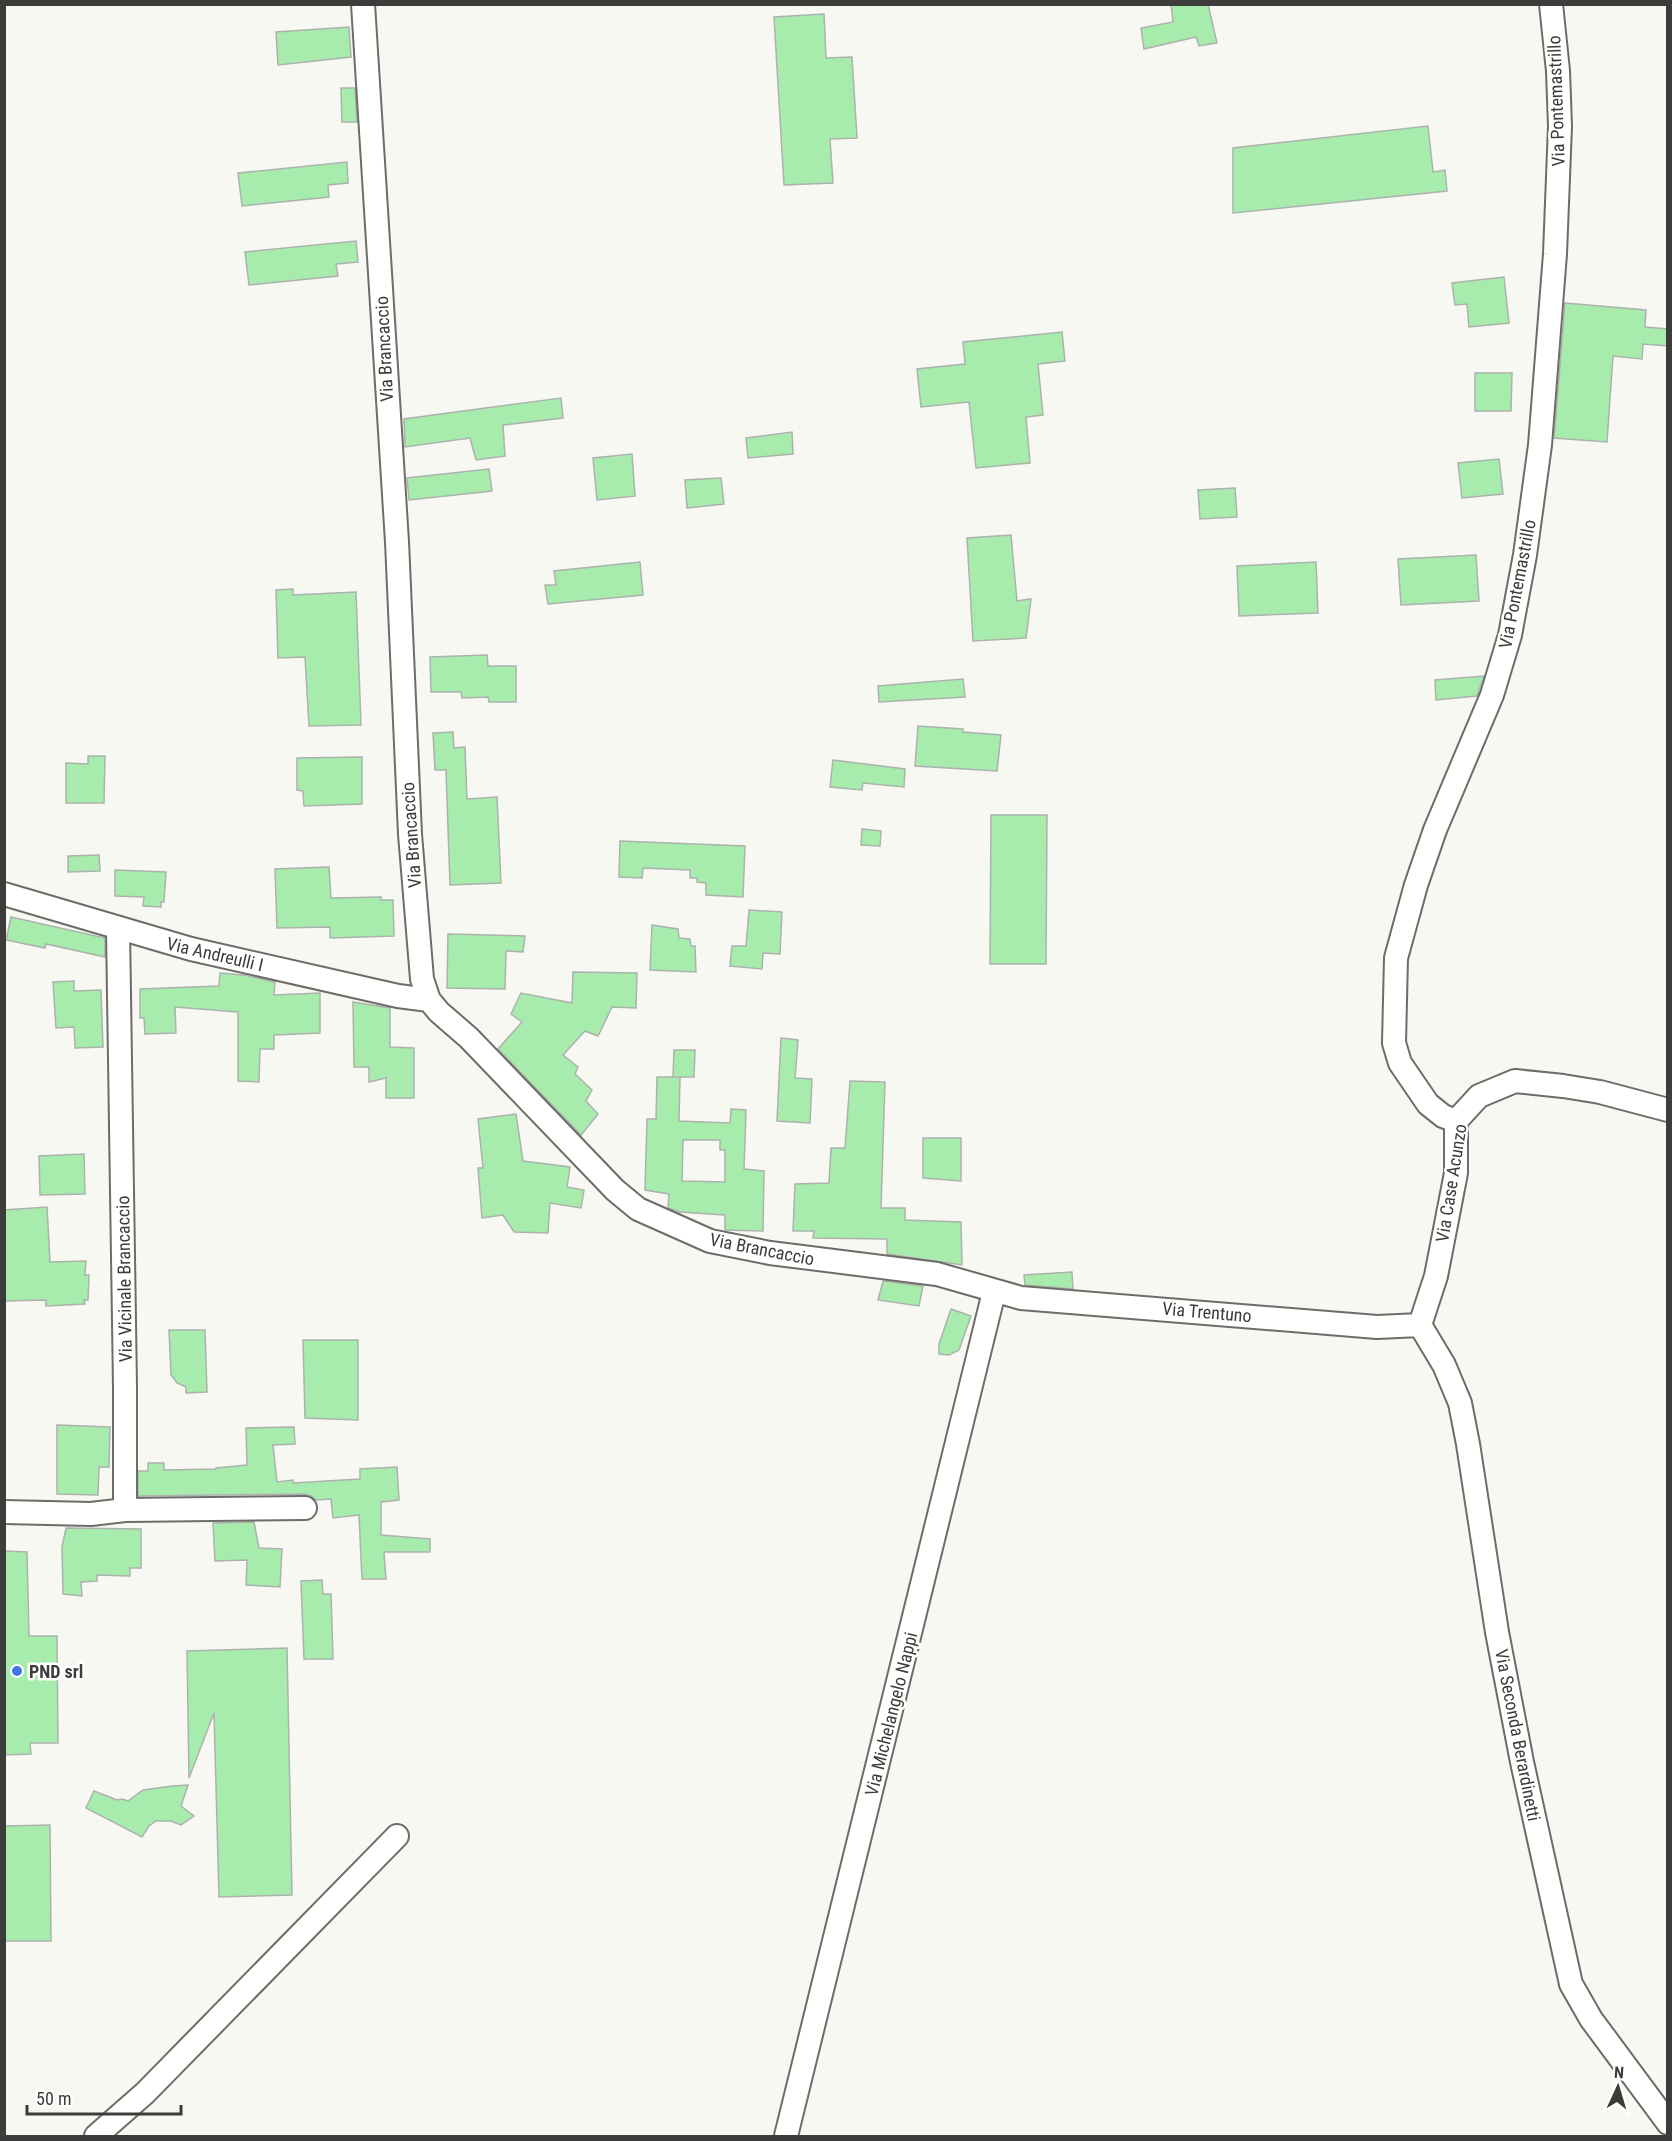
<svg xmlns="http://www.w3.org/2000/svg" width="1672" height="2141" font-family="'Roboto Condensed',sans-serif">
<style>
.building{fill:#a7ecad;stroke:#acb2ad;stroke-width:1.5;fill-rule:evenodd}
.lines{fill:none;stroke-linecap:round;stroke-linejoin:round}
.minor-casing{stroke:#6c6d67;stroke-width:26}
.minor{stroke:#fff;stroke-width:22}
.poi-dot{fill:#4274e5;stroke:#fff;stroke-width:2}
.labels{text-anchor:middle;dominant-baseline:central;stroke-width:5;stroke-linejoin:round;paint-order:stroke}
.street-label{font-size:18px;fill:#3c3c3a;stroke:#fff}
.poi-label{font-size:18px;font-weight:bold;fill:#3c3c3a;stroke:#fff;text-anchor:start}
</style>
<rect width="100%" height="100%" fill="#f6f8f1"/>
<!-- building -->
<path class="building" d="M1171,4H1208L1217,43L1199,46L1196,37L1144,49L1141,28L1173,22Z
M824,14L826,58L852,57L857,138L830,139L833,183L784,185L774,17Z
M349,27L351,57L278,65L276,32Z
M341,88H355L357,122H342Z
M1428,126L1433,172L1445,170L1447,191L1233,213V148Z
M347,162L348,183L328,185L329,197L242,206L238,173Z
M356,241L358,262L336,264L338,276L249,285L245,252Z
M1504,277L1509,323L1469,327L1467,304L1455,305L1452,283Z
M1565,303L1646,310L1645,327L1668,329V346L1643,344L1642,359L1613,356L1607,442L1554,438Z
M1062,332L1065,361L1038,364L1043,415L1026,417L1030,463L976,468L969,402L921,407L917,369L965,364L963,342Z
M1475,373H1512L1511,411H1475Z
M561,398L563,418L503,425L505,456L476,460L470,438L405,447L404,419Z
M792,432L793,454L748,458L746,438Z
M632,454L635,496L597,500L593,458Z
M1499,459L1503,494L1462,498L1458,463Z
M489,469L492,491L409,500L407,478Z
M721,478L724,504L687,508L685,480Z
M1235,488L1237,517L1200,519L1198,490Z
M1011,535L1017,601L1031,599L1026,638L973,641L967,538Z
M1476,555L1479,601L1401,605L1398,559Z
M640,562L643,595L548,604L545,585H556L554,571Z
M1316,562L1318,613L1239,616L1237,566Z
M293,589V595L356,592L361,725L309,726L305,657L278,658L276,590Z
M487,655L488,666H516V702H489L488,697L462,698L461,692H431L430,657Z
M1484,676L1477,696L1436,700L1435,680Z
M963,679L965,697L879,702L878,686Z
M918,726L963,729V732L1001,735L997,771L915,766Z
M453,732L454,748L465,747L467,799L497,797L501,883L450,885L446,770H435L433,733Z
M88,756H105L104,803H66V763L88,764Z
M362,757V804L304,806L303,791L297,790V758Z
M833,760L905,769L904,787L863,783L862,790L830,787Z
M991,815H1047L1046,964H990Z
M862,829L881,831L880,846L861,845Z
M620,841L745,846L743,897L706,895V883L697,882V878H690V870L643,868L642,878L619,877Z
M99,855L100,871L68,872V856Z
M329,867L331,898L381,897V900H393L394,936L330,938V927L277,928L275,869Z
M115,870L166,872L164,902H161V907L143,906L144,897L115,896Z
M749,910L782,912L780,954L763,953L762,969L730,966L732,946H746Z
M11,917L105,938V957L46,944L45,948L6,940Z
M652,925L678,929L679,938L690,939L691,946H695L696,972L650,970Z
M448,934L525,936L523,952L506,951L505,989L447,988Z
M573,972L637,973L636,1008L612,1007L598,1036L585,1031L563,1055L578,1067L575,1074L592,1090L586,1101L598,1114L581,1135L498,1049L522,1022L511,1014L521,993L572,1003Z
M220,973L244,975L275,982L274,995L320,993V1033L274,1035V1049H260L259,1082L238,1081V1012L175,1007L176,1033L145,1034L144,1018H140V989L219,986Z
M74,981V991L101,990L103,1047L75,1048L74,1027L56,1028L53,982Z
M353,1002L390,1008V1047L414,1048V1098H386V1078L369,1082V1067H354Z
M781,1038L798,1040L795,1078L812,1079L810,1123L777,1121Z
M674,1050H695L694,1077H673Z
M657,1077H680L679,1121L730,1123L731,1109L746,1110L744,1169L764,1171L763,1231L725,1230V1215L679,1212L668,1208L669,1194L645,1190L647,1119H656ZM683,1140H720V1150H725V1182L682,1181Z
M850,1081L885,1082L881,1208H905V1220L961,1222L962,1265L887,1254V1239L813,1238L814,1231H793L795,1184L829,1183L831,1148H845Z
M516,1114L523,1161L570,1167L567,1187L584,1190L581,1208L550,1203L548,1233L514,1232L503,1215L482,1218L478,1168H483L478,1119Z
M923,1138H961V1181L923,1178Z
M84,1154L85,1194L40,1195L39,1156Z
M47,1207L50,1262L86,1261L85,1275H89L88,1300H84L85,1304L46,1306V1300L4,1301V1210Z
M1072,1272L1073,1289L1025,1285L1024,1275Z
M883,1281L923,1286L919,1306L878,1300Z
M951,1309L971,1316L959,1350L949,1355L939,1354V1344Z
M169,1330H205L207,1392L186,1393V1387L177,1383L171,1375Z
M303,1340H358V1420L305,1418Z
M57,1425L110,1427L109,1467H99L98,1495L57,1494Z
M294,1427L295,1444L273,1445L277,1482L293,1480V1483L360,1479V1469L397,1467L399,1500L381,1502V1535L430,1539V1552H384L386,1579H362L359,1515L333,1518L331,1499L316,1500L311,1496L305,1494L138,1496V1471H148V1463H164V1470L216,1469V1468L247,1465L246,1428Z
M254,1522L259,1548L282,1549L280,1587L246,1585L247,1560L215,1561L213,1523Z
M66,1528L141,1529V1568H130V1576L97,1575V1581L81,1582L82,1596L63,1594L62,1547Z
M4,1551L27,1552L29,1636H57L58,1743H30L31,1754L4,1755Z
M322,1580L323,1594H331L333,1659H304L301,1581Z
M287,1648L292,1895L219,1897L214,1713L189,1778L187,1651Z
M188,1785L181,1806L194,1816L181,1825L171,1821H156L149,1826L142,1837L86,1808L94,1791L117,1800L122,1799L128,1801L143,1790L172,1786Z
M50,1825L51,1941H4V1826Z"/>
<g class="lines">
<defs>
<path id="minor" d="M363,4L397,542L410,834L422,979L429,1000L439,1012L469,1038L615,1190L638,1209L710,1241L770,1253L937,1274L1021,1298L1377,1327L1420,1325
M4,894L191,949L398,996L429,1000
M1456,1121L1443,1116L1428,1104L1400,1063L1394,1043L1396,958L1416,885L1435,830L1492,695L1510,635L1525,555L1540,445L1555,254L1560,126L1558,71L1551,4
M1420,1325L1444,1365L1460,1403L1468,1444L1497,1632L1522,1762L1571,1984L1591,2019L1668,2123
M1420,1325L1436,1276L1456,1173V1121L1479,1096L1515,1081L1563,1086L1600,1092L1668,1110
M125,1510L305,1508
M4,1512L91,1514L125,1510V1387L118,929
M96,2136L145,2093L397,1836
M786,2136L994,1292"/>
</defs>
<!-- minor casing -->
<use href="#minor" class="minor-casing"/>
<!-- minor -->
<use href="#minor" class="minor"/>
</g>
<!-- markers -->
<circle class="poi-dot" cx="17" cy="1671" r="6"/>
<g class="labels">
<!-- street labels -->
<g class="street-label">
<text transform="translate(1556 101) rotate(-92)">Via Pontemastrillo</text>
<text transform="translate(384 349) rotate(-93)">Via Brancaccio</text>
<text transform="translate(1517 584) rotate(-79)">Via Pontemastrillo</text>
<text transform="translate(411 835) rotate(-94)">Via Brancaccio</text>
<text transform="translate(215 954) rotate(13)">Via Andreulli I</text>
<text transform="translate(1451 1183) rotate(-81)">Via Case Acunzo</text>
<text transform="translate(762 1249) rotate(11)">Via Brancaccio</text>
<text transform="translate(124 1279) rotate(-91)">Via Vicinale Brancaccio</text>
<text transform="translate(1207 1312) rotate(5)">Via Trentuno</text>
<text transform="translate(891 1714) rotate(-76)">Via Michelangelo Nappi</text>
<text transform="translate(1518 1735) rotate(79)">Via Seconda Berardinetti</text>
</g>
<!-- poi labels -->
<g class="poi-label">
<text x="29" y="1671">PND srl</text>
</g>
</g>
<!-- border -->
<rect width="1672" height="2141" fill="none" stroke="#3c3c3a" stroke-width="12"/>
<!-- north arrow -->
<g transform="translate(1618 2087) rotate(4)" stroke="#ffffff" stroke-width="4.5" paint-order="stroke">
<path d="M0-4.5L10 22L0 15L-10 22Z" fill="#3c3c3a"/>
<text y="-9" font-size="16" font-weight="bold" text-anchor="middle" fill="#3c3c3a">N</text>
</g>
<!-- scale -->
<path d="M27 2105v9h154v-9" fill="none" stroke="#3c3c3a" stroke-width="3"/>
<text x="36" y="2105" font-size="18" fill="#3c3c3a" stroke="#ffffff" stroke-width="4.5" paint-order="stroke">50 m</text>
</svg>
